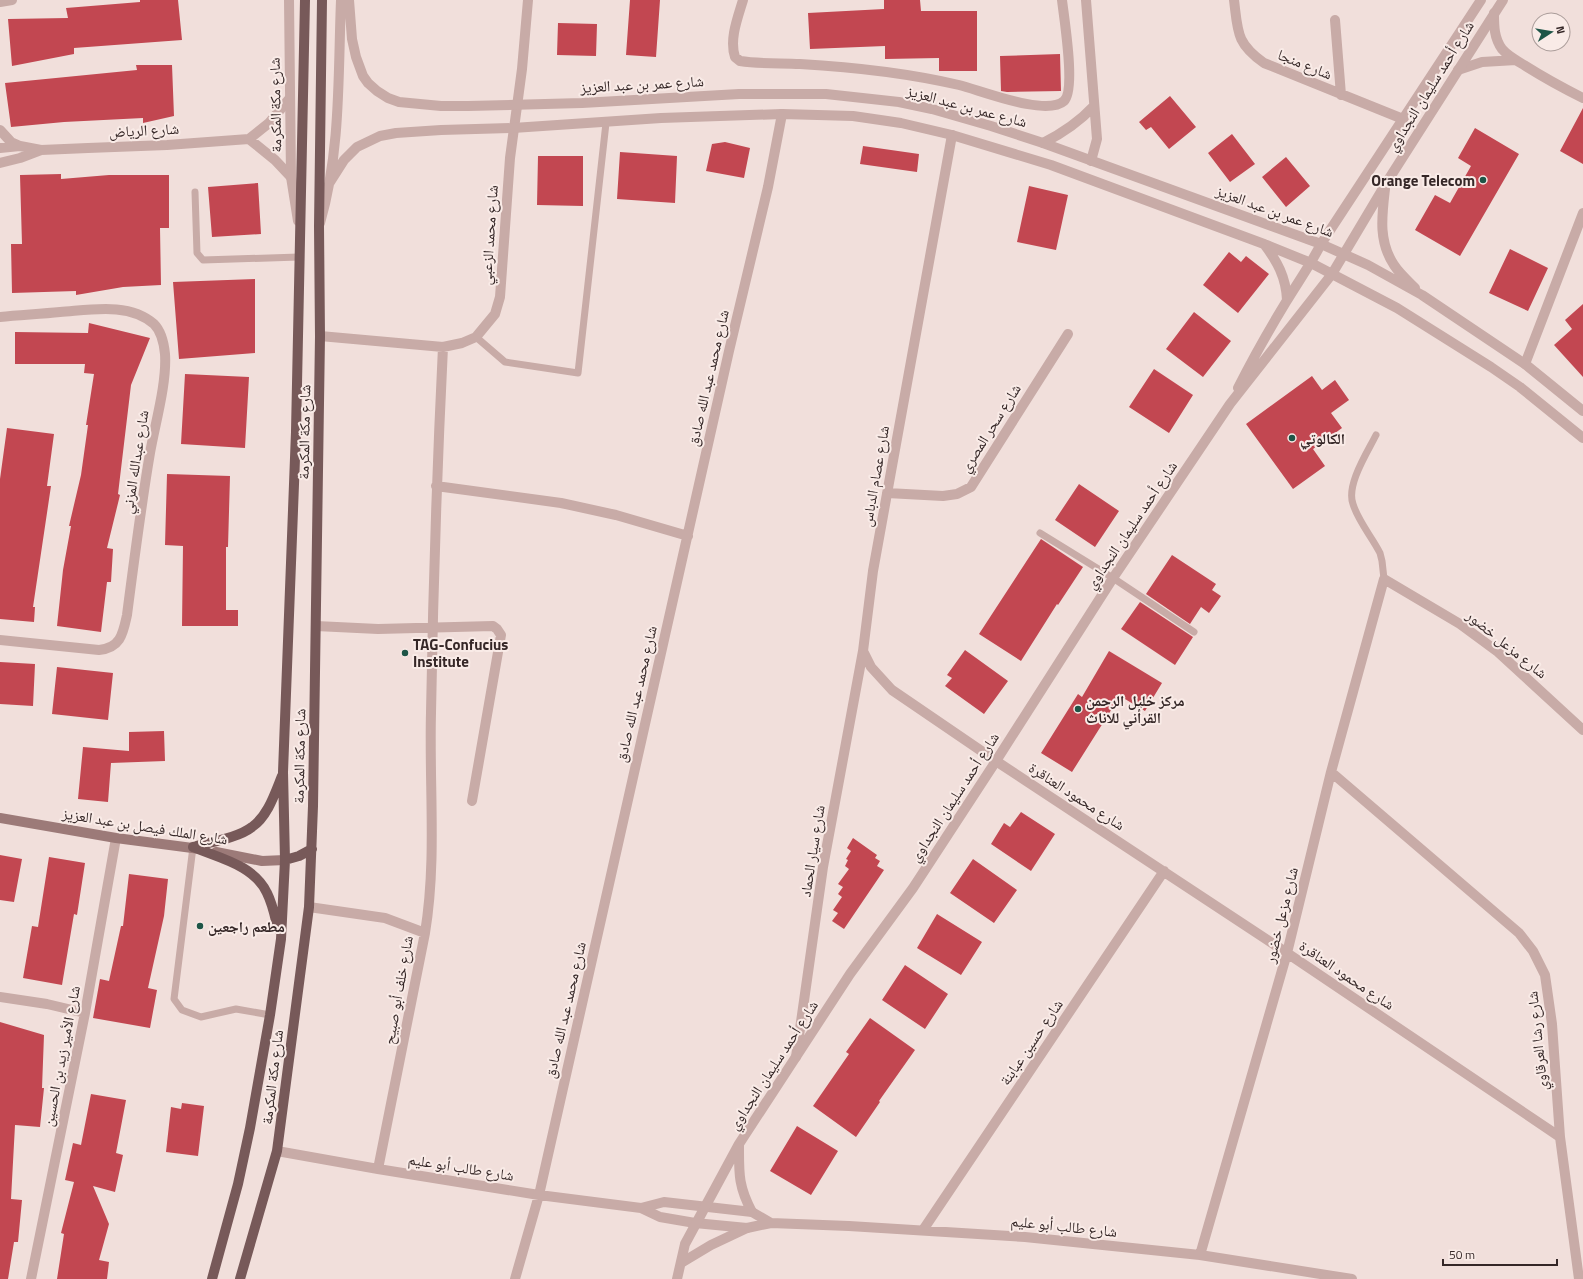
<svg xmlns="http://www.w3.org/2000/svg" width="1583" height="1279" font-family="'Titillium Web','Noto Naskh Arabic',sans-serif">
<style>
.building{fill:#c24751}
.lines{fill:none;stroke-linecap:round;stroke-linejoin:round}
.service{stroke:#c8aba7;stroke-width:7}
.minor{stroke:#c8aba7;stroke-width:10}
.tertiary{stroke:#c8aba7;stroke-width:10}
.secondary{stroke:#9c7a78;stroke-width:10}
.primary{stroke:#775959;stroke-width:10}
.poi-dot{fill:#1e5547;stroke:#f9ebe7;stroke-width:1.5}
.labels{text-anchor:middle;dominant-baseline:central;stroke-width:4;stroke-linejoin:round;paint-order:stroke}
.street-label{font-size:15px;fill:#352727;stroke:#f9ebe7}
.poi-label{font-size:15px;font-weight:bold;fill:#352727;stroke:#f9ebe7;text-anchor:start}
</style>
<rect width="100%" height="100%" fill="#f1dfdb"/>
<!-- building -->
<path class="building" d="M140,0H178L182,40L74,48V54L12,66L8,19L68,18L66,8L140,2Z
M630,0H660L656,57L626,55Z
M884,0H920L921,11H977V71H939V58L885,59V46L810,49L808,13L884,9Z
M558,23L597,24L596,56L557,55Z
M1060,54L1061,91L1007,92L1001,91L1000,56Z
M136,65H172L174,116L143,123V118L64,122L11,127L5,83L137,70Z
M1170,96L1196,127L1169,149L1151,127L1146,130L1139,122Z
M1583,108V164L1560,151Z
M1475,128L1519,154L1460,256L1415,230L1435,195L1450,203L1471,166L1458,158Z
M1232,134L1255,164L1230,182L1208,153Z
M725,142L750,148L744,178L706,171L712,144Z
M863,146L919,154L917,172L860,164Z
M620,152L677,156L675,203L617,199Z
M538,156H583V206L537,205Z
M1286,157L1310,186L1286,207L1262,177Z
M61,174V179L109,175H169V228H160L161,285L123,287L76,295V291L12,293L11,244H22L20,175Z
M258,183L261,234L212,237L208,187Z
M1029,186L1068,195L1056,250L1017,242Z
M1510,249L1548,268L1528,311L1489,293Z
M1229,252L1241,262L1246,256L1269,274L1238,313L1203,285Z
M255,279V353L179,359L173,282Z
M1583,304V377L1554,345L1572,329L1565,320Z
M1194,312L1231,341L1203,377L1166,349Z
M89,323L150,338L131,385L118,494L120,495L107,548L113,549L111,582H107L101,632L57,626L63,570L71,526H69L81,475L88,425H86L94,374L84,373L85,364H15V332L88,333Z
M1154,369L1193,395L1169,433L1129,407Z
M185,374L249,377L245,448L181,444Z
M1312,376L1322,390L1335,380L1349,400L1331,413L1342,428L1313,449L1325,466L1293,489L1246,424Z
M7,428L54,434L47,486H51L33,607H35L34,622L0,619V479Z
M167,474L230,476L228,547H226V610H238V626H182L183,546L165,545Z
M1079,484L1119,511L1095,547L1055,520Z
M1041,539L1083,567L1058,605L1057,604L1021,661L979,634Z
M1172,555L1216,584L1212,590L1221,596L1209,613L1201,607L1190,624L1146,594Z
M1140,602L1193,637L1175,665L1121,629Z
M965,650L1008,681L984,714L945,686L952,678L947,675Z
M1109,651L1162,683L1145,711L1120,696L1072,772L1041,753L1078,694L1082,697Z
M0,662L35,664L33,706L0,704Z
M57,667L113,673L108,720L52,714Z
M164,731L165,761L111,763L108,802L78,799L83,747L129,751V732Z
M1021,812L1055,834L1031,871L991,844L1004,823L1010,827Z
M853,838L877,855L875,858L880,861L877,866L884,870L844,929L832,921L838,913L833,910L842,897L838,894L843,887L838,884L849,869L845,866L848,860L846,859L851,851L847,848Z
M0,855L22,859L14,902L0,900Z
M49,857L85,863L77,915L74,914L62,985L23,978L32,926L38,927Z
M973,859L1017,890L994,923L950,893Z
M129,874L168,879L164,916L148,988L157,990L150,1028L93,1018L100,979L109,981L121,926H123Z
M937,914L982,942L961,975L917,948Z
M905,965L948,994L925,1029L882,1000Z
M870,1018L915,1050L879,1101L880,1102L856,1137L813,1106L849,1054L846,1052Z
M0,1022L44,1035L42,1088H44L40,1127L15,1125L11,1199L22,1200L18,1242H14L8,1279H0Z
M91,1094L126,1100L116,1153L123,1155L115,1192L93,1186L109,1224L99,1260L109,1262L107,1279H57L64,1234L61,1233L74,1182L65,1180L73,1143L81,1145Z
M182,1103L204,1106L198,1156L166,1152L171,1107L181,1109Z
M797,1126L838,1151L811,1195L770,1171Z"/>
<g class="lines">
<!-- service -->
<path class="service" d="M195,192L197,253L203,260L299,257
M476,337L505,362L578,373L606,123
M1376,435C1367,453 1346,485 1353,504C1358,521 1372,537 1380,553L1382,561L1384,579
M1040,533L1113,578L1194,632
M193,847L174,999L182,1010L201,1017L236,1009L270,1015"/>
<!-- minor -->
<path class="minor" d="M743,0C738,17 729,39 735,57L740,61C760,64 780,63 800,64C853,67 907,73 959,85C980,90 1046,117 1064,101C1076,90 1064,18 1062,0
M1086,0L1097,139L1091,161
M1234,0C1238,32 1236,43 1264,63L1403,119
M0,2L12,0
M1494,13C1494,26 1494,38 1502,49C1507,55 1517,61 1524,65C1543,77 1563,88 1583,98
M1335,20L1341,95
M1458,70L1482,62L1516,60
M0,130L11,142L20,146
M952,135L873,571L863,651L871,667L892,690L996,761L1287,953L1560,1137
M249,139L275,160L291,177
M1043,143C1063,133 1079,122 1094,106
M0,148L20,146L41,150L88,148L167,145L249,139L269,123L290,98
M0,163L20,158L41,150
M0,317C20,315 40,314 60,312C90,310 129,302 154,324C162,332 164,344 165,354C167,383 155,424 150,453C141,506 134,561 127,615C123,633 121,648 99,650L0,640
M320,336L443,347L462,343L476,337L495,314L500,297L510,158L522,69L528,0
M1525,364L1583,213
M436,486L561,503L616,515L688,536
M887,493L943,496L957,494L971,487L1068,334
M316,626L378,629L493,626L497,629L501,635L472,801
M1331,772L1519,933L1533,951L1545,975L1552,1024L1560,1137L1579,1279
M309,907L385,918L425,933L378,1169
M425,933C437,860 429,786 431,713C433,591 437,469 443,347
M0,997L47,1004L85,1013
M796,1057L823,867L863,651
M277,1151L378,1169L539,1195L641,1208L660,1217L695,1223L747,1228L771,1223L849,1226L1025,1237L1200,1255L1352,1279
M641,1208L664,1202L752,1212L771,1223
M923,1230L1164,871
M1200,1255L1287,953L1331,772L1384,579L1460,624L1498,652L1583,730
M31,1279L85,1013L116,838
M515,1279L539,1195L729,351L768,187L782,114"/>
<!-- tertiary -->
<path class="tertiary" d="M289,0L291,177L298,221
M349,0L352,39L356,57L363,76L368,83L377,91L388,98L399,102L441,106H468L582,103L739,94H826L899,102L932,109L991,126L1043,143L1321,244L1368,265L1422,295L1525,364L1583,411
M330,182L344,160L357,147L380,136L396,133L441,130L513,128L661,118L782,114L853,116L901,123L952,135L1051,165L1264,244L1311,263L1397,308L1491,367L1520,387L1583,438
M1385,189C1382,215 1378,241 1394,265C1399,273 1408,281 1415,288
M320,223C341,151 338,74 341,0
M1264,244C1277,261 1286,277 1287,300
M1238,388C1253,358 1269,330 1286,302C1298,282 1311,264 1321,244L1481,0
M739,1145C739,1173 738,1186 752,1212
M681,1263L711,1245L747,1228
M677,1279L685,1244L739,1144L850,974L913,888L996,761L1113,578L1230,404L1332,274L1385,185L1503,0"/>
<!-- secondary -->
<path class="secondary" d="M0,818L116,838L200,849
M216,852L262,861L285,860"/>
<!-- primary -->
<path class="primary" d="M193,847C219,858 254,865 267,893C273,905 275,917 278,929
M193,847C210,842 238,838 252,827C268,816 275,793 282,776
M285,860L299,856L312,849
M212,1279L238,1184L250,1128L270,1015L281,939L285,860L283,772L296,432L305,0
M240,1279L277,1151L309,907L313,806L320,336L319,226L322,0"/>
</g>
<!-- markers -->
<g class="poi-dot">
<circle cx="1483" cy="180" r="4"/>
<circle cx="1292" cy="438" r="4"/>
<circle cx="405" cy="653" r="4"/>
<circle cx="1078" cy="709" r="4"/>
<circle cx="200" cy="926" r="4"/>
</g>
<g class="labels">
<!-- street labels -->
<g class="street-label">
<text transform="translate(1305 64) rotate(22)">شارع منجا</text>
<text transform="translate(642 84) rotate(-3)">شارع عمر بن عبد العزيز</text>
<text transform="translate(1430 86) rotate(-58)">شارع أحمد سليمان النجداوي</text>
<text transform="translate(275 105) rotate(-91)">شارع مكة المكرمة</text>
<text transform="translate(967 106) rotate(15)">شارع عمر بن عبد العزيز</text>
<text transform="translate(144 130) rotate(-3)">شارع الرياض</text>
<text transform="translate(1275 211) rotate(20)">شارع عمر بن عبد العزيز</text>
<text transform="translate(489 235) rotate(-86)">شارع محمد الزعبي</text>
<text transform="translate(708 378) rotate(-77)">شارع محمد عبد الله صادق</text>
<text transform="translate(990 428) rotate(-58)">شارع سحر المصري</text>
<text transform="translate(304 432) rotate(-89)">شارع مكة المكرمة</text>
<text transform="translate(135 462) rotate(-81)">شارع عبدالله المزني</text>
<text transform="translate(875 476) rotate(-80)">شارع عصام الدباس</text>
<text transform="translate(1131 525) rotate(-56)">شارع أحمد سليمان النجداوي</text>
<text transform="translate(1507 644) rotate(39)">شارع مزعل خضور</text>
<text transform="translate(636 694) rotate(-77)">شارع محمد عبد الله صادق</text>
<text transform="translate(299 756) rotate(-89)">شارع مكة المكرمة</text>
<text transform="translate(1077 796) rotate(33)">شارع محمود العناقرة</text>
<text transform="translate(954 797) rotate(-57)">شارع أحمد سليمان النجداوي</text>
<text transform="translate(145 826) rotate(9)">شارع الملك فيصل بن عبد العزيز</text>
<text transform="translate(812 851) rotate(-81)">شارع سيار الحماد</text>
<text transform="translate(1281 915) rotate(-76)">شارع مزعل خضور</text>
<text transform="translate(1347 975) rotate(34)">شارع محمود العناقرة</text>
<text transform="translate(398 990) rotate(-80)">شارع خلف أبو صبيح</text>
<text transform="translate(565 1010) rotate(-77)">شارع محمد عبد الله صادق</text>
<text transform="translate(1537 1041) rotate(-96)">شارع رشا العرقاوي</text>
<text transform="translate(1031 1042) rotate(-56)">شارع حسين عبابنة</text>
<text transform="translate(61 1056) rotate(-79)">شارع الأمير زيد بن الحسين</text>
<text transform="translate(773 1065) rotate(-57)">شارع أحمد سليمان النجداوي</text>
<text transform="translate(272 1077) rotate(-83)">شارع مكة المكرمة</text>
<text transform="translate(461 1167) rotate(9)">شارع طالب أبو عليم</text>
<text transform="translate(1064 1226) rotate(6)">شارع طالب أبو عليم</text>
</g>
<!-- poi labels -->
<g class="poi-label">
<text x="1475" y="180" text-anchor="end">Orange Telecom</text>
<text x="1300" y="438">الكالوتي</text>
<text x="413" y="644">TAG-Confucius<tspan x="413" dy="17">Institute</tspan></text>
<text x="1086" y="700">مركز خليل الرحمن<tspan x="1086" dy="17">القرأني للاناث</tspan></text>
<text x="208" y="926">مطعم راجعين</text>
</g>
</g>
<!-- north arrow -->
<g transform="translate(1551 32) rotate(78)"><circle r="19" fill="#f9ebe7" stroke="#ab9d9a"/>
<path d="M0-3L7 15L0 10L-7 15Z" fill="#1e5547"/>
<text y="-6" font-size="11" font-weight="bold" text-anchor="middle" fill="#352727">N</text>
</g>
<!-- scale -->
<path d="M1443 1259v6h114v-6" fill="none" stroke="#352727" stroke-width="2"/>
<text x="1449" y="1259" font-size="12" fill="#352727" stroke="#f9ebe7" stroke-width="3" paint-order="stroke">50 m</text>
</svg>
